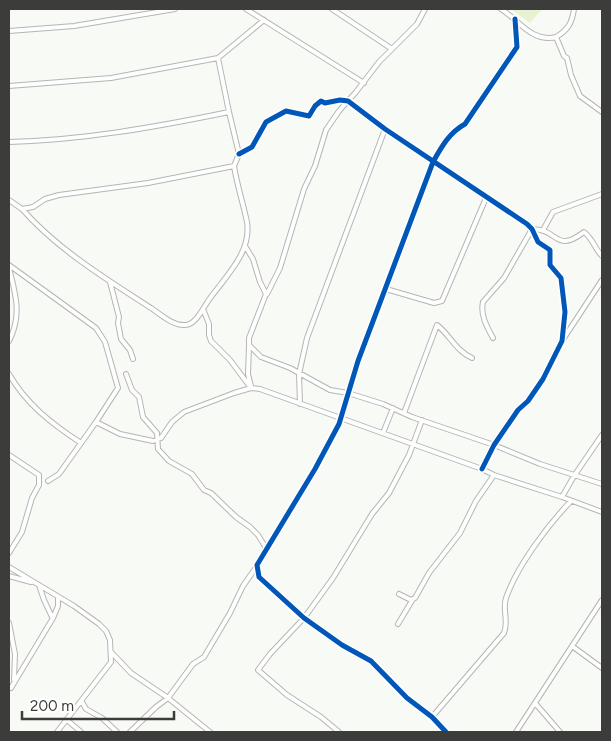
<svg xmlns="http://www.w3.org/2000/svg" width="611" height="741" font-family="Figtree,sans-serif">
<style>
.green{fill:#e8f2d1}
.lines{fill:none;stroke-linecap:round;stroke-linejoin:round}
.street-casing{stroke:#b5b6b4;stroke-width:6}
.street{stroke:#fefefe;stroke-width:4}
.cycleway-casing{stroke:#fff;stroke-width:8}
.cycleway{stroke:#0057b8;stroke-width:5}
</style>
<rect width="100%" height="100%" fill="#f8faf6"/>
<!-- green -->
<path class="green" d="M511,9H542L530,23Z"/>
<g class="lines">
<defs>
<path id="street" d="M246,9L364,83
M332,9L392,49
M501,9C519,20 532,43 556,37
M574,9C572,23 568,30 556,37L564,56L567,58L571,75L580,96L602,112
M9,31L74,26L175,9
M9,86L111,78L218,58
M9,142C84,140 156,127 229,112L218,58L264,20
M239,154L252,147L266,122L286,111L309,116L315,106L321,101L325,103L340,100L348,101L385,129L527,224L532,229L538,242L550,250V265L561,278L565,312L562,341L543,379L528,401L518,410L494,445L482,469
M9,200L22,209L33,207L45,199L59,195L148,183L234,166L239,154L229,112
M22,209C57,249 106,279 151,308C160,314 173,326 185,325C195,325 203,309 208,301C224,278 252,253 247,222C243,203 237,185 234,166
M532,229C559,229 555,254 584,232C594,240 594,248 602,256
M543,230L553,212L602,194
M245,246L253,259L260,282L266,294L249,338V345L261,357L290,368L330,390L348,393L383,404L412,417L494,445L540,464L602,484
M9,265L96,328L105,342L118,388L96,422
M9,268C16,295 22,316 9,341
M110,282L119,317L118,323L121,339L130,350L133,359
M386,289L434,303L442,301L486,198
M267,294L280,268L304,189L315,166L326,130L339,111L356,92L379,62L417,24L425,9
M203,309L209,324V335L211,341L230,360L251,388
M493,338C487,327 480,315 483,302L504,278L532,229
M562,341L602,280
M249,346L248,374L251,386
M9,374C26,404 52,424 81,443
M126,374L132,390L139,397L143,417L157,433L158,449L169,461L192,474L204,490L211,493L236,517L250,527L258,535L266,548
M300,404L299,374L307,338L385,129
M404,413L437,325C450,335 456,351 472,358
M383,433L393,408
M9,455L39,475V485L32,498L22,532L9,553
M48,481L59,474L96,422L120,434L153,441L161,438L172,422L184,412L234,393L251,388L260,389L482,469L494,475L562,497L602,512
M562,497L574,476L602,435
M9,567L74,606L99,624L106,631L110,640L111,662L57,732
M9,576L31,582
M39,585L44,600L52,617
M399,594L411,600L415,598L429,573L460,533L476,501L494,475
M9,623L15,654L14,680
M398,624L413,599
M572,646L602,668
M111,652L131,673L168,698L193,664L204,657L230,613L243,586L257,566
M11,688L53,618L58,606V597
M82,702L86,709L102,718L117,732
M535,703L560,732
M432,717L504,633C509,621 502,610 506,598C517,566 548,525 571,501
M67,720L81,732
M130,732L156,707L168,698L210,732
M339,732L321,717L287,695L258,670L270,654L304,618L333,578L372,514L389,493L409,455L422,420
M446,732L432,717L407,698L371,661L342,645L304,618L259,577L257,565L315,469L339,424L358,361L433,162C442,146 449,133 465,124L517,47L515,19
M516,732L602,600"/>
</defs>
<!-- street casing -->
<use href="#street" class="street-casing"/>
<!-- street -->
<use href="#street" class="street"/>
<defs>
<path id="cycleway" d="M239,154L252,147L266,122L286,111L309,116L315,106L321,101L325,103L340,100L348,101L385,129L527,224L532,229L538,242L550,250V265L561,278L565,312L562,341L543,379L528,401L518,410L494,445L482,469
M446,732L432,717L407,698L371,661L342,645L304,618L259,577L257,565L315,469L339,424L358,361L433,162C442,146 449,133 465,124L517,47L515,19"/>
</defs>
<!-- cycleway casing -->
<use href="#cycleway" class="cycleway-casing"/>
<!-- cycleway -->
<use href="#cycleway" class="cycleway"/>
</g>
<!-- border -->
<rect width="611" height="741" fill="none" stroke="#3c3d3b" stroke-width="20"/>
<!-- scale -->
<path d="M22 711v8h152v-8" fill="none" stroke="#3c3d3b" stroke-width="2.5"/>
<text x="30" y="711" font-size="15" fill="#3c3d3b" stroke="#ffffff" stroke-width="4" paint-order="stroke">200 m</text>
</svg>
